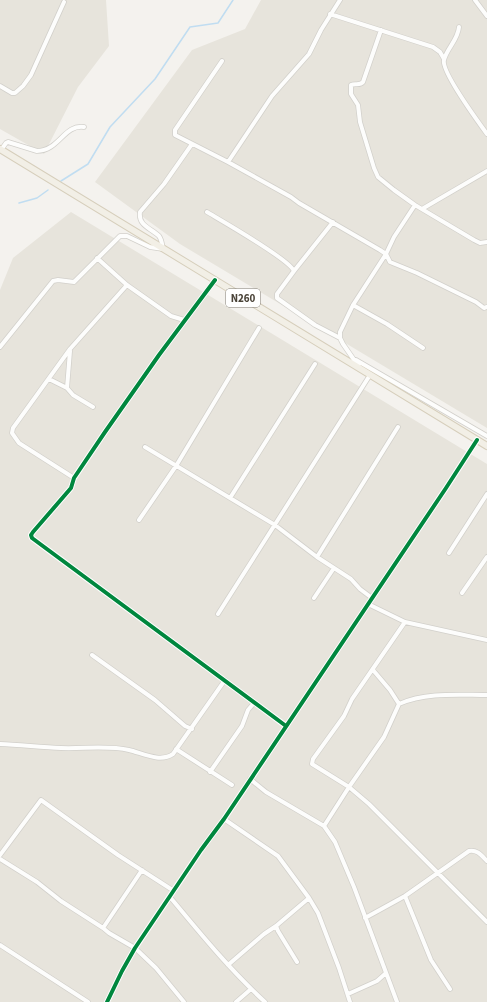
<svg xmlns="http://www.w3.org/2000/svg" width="487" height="1002" font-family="'Source Sans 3',sans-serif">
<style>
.residential{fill:#e7e4dc}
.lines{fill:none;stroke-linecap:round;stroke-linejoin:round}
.stream{stroke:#c0ddf1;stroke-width:1.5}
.minor-casing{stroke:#d2d0cb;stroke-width:5.5}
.primary-casing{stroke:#d6cebb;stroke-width:8}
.minor{stroke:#fdfdfc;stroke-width:4}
.primary{stroke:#f2efe6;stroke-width:6}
.cycleway-casing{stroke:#fff;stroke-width:6}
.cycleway{stroke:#00873e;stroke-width:4}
.labels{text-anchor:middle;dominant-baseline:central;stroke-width:3.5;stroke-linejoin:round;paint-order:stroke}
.shield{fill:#fff;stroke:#817c74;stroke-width:1}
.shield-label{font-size:11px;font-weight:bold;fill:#4b4439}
</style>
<rect width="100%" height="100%" fill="#f4f2ee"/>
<!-- residential -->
<path class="residential" d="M0,0H106L109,46L78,87L44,154L0,129Z
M261,0H487V428L180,244L95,182L192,50L245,29Z
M71,212L487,464V1002H0V290L13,258Z"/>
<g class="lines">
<!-- stream -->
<path class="stream" d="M61,181L88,164L110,127L155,79L190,27L218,23L233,0
M19,203L37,198L48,190"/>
<defs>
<path id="minor" d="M475,0L487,16
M330,14L433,47L440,52L444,59
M459,27C458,40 447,48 444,60C441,71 479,123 487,134
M381,30L363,82C360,86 355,83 351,85V94L358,105L360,122L374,168L378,177L394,190L415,205L474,240L480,243L487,242
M222,61L175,130V135L228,162L291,197L299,203L380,250L386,254L390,262L417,273L476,302L484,308L487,307
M0,86L12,93H15L23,86L31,75L64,2
M1,150L6,143L8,142L37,151C59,151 64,124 84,127
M228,162L272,96L309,54L321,30L340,0
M422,209L487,171
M207,212C222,221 289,259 294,271L277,294V298L315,325L340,338
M97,258L127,285L171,316L184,320
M294,271L333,222
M215,280L159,355L105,432L74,478L71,488L33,532L31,535L32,538L286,726
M353,305L387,324L423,348
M0,347L53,281L58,280L74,282L120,236H127L150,247L163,249C162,245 162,240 159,236C151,228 138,226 140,212L164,184L192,144
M356,360L487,436
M359,367L343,344L340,338V332L353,305L386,254L394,237L415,205
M49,379L67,388L73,395L93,407
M67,388L70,351
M145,447L275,525L317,557L351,579L360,589L372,598
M74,478L19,443L12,433L13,428L70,349L127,285
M230,498L315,364
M139,520L176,466L259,328
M449,553L487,494
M317,557L398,427
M462,593L487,557
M314,598L334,568
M368,604L405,622L487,640
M218,614L370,375
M405,622L352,699L344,716L313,759L312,764L349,787L369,804L487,922
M92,655L155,700L185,726L192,729
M373,670L390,690L399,704
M0,744C20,745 41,747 61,748C83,749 107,745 129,750C142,753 160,763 173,754L225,680
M176,749L232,785
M210,772L242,726L248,710L254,703
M250,779L266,792L324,826L335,842L354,887L397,1002
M224,819L278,856L309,898L318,913L339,968L350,1002
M324,826L349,787L384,737L399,704C426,692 458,695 487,695
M0,855L41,800L118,855L174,891
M0,859L37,882L61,901L103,928L109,933L135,948L156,968L184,1002
M405,896L431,960L450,989
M170,897C200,933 230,970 265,1002
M365,918L405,896L469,851C477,849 482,856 487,861
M103,928L142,870
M0,945L88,1002
M297,962L278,931L276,926L309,898
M228,965L264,934L276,926
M348,994L377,981L386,973
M107,1002L122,971L135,948L201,850L224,819L446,488L477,440
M236,1002L251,989"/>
<path id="primary" d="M0,149L487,446"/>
</defs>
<!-- minor casing -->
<use href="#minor" class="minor-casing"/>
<!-- primary casing -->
<use href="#primary" class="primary-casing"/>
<!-- minor -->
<use href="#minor" class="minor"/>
<!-- primary -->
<use href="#primary" class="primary"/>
<defs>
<path id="cycleway" d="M215,280L159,355L105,432L74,478L71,488L33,532L31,535L32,538L286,726
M107,1002L122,971L135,948L201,850L224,819L446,488L477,440"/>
</defs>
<!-- cycleway casing -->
<use href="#cycleway" class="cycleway-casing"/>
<!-- cycleway -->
<use href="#cycleway" class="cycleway"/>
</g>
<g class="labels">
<!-- shield labels -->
<rect class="shield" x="226" y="289" width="34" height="18" rx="3"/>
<g class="shield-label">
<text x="243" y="298">N260</text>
</g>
</g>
</svg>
